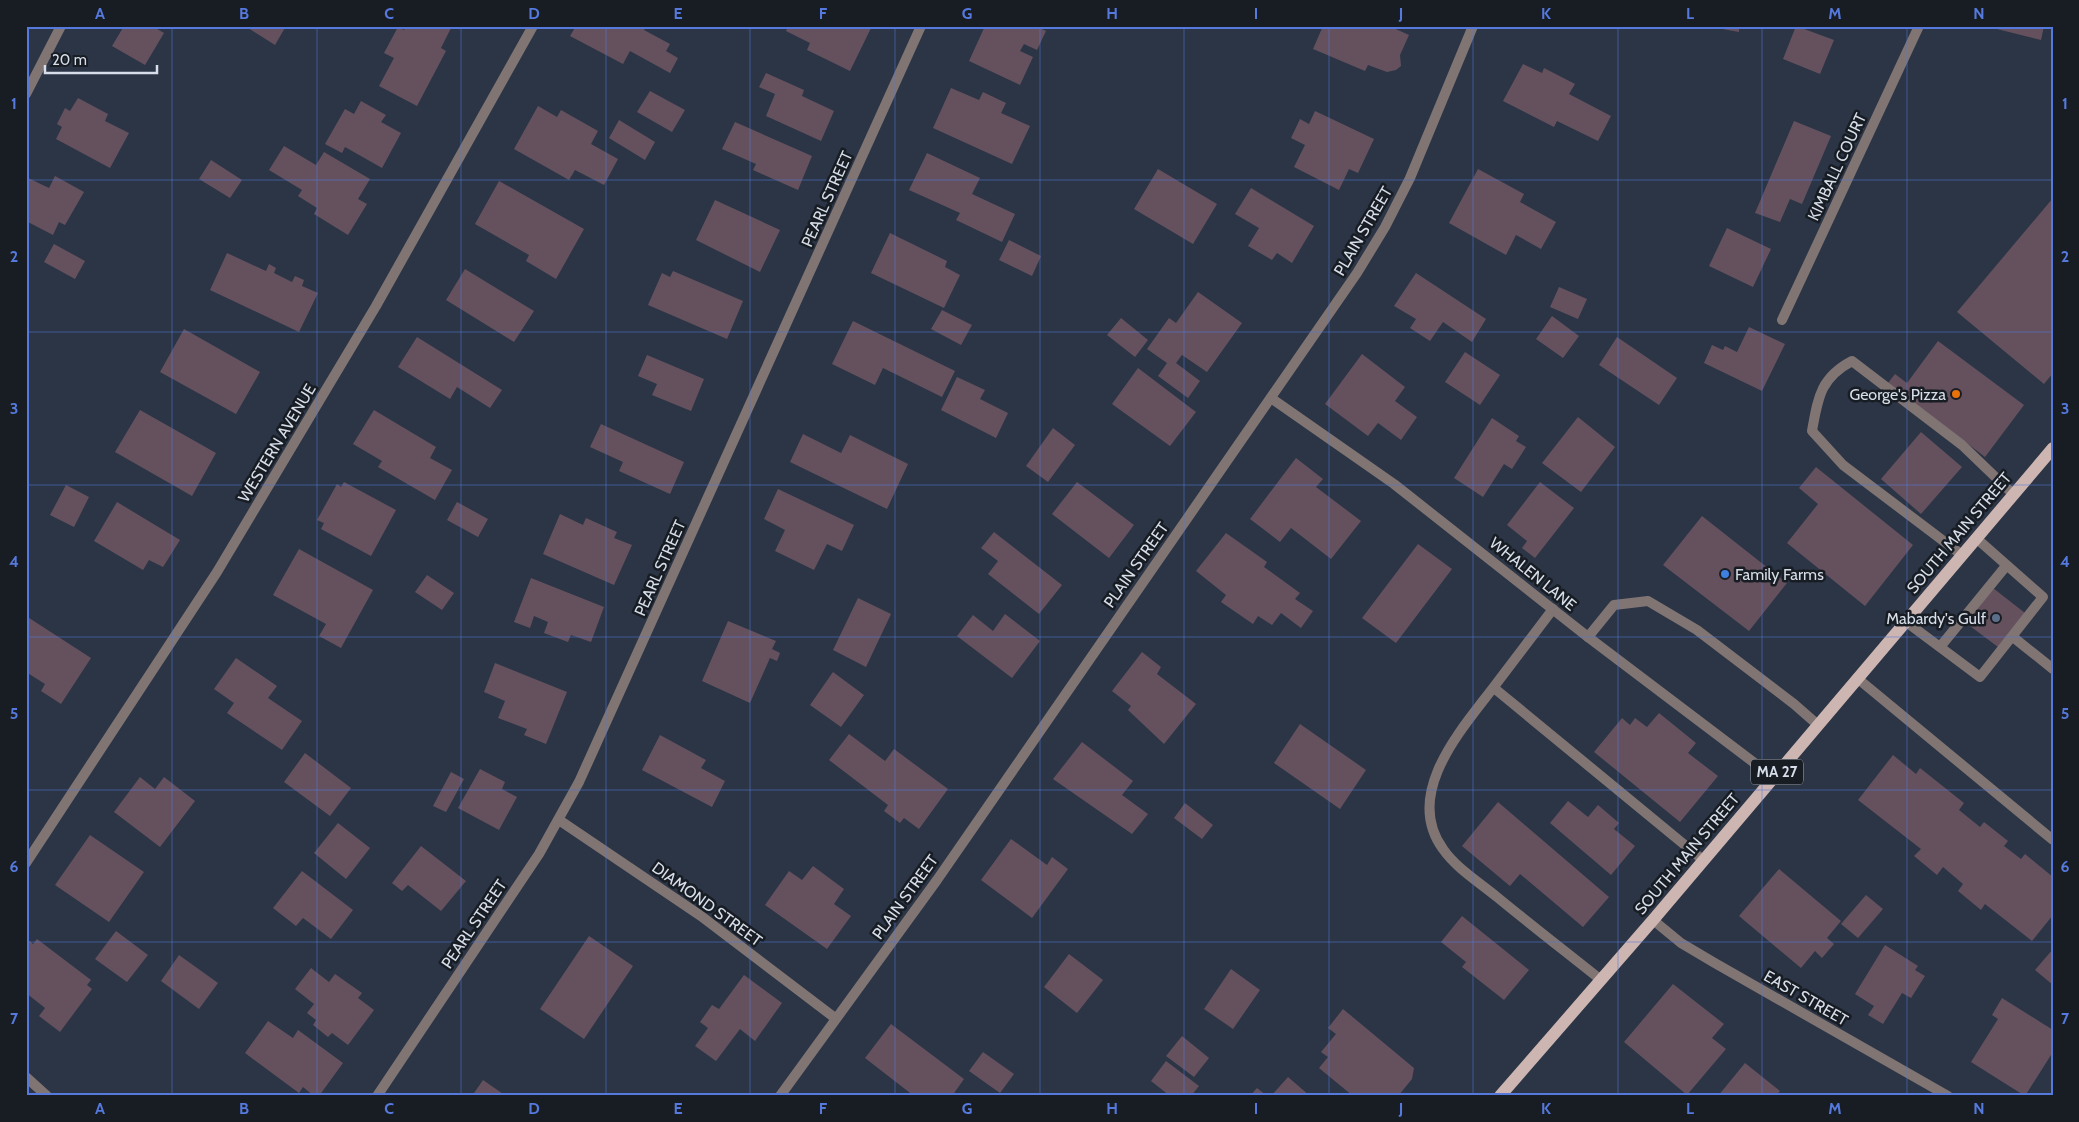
<svg xmlns="http://www.w3.org/2000/svg" width="2079" height="1122" font-family="Cabin,sans-serif">
<style>
.building{fill:#65515e}
.lines{fill:none;stroke-linecap:round;stroke-linejoin:round}
.service{stroke:#817574;stroke-width:10}
.minor{stroke:#817574;stroke-width:10}
.primary{stroke:#cdb5b1;stroke-width:12}
.grid{fill:none;stroke:#5579dd;stroke-width:1;stroke-opacity:0.55}
.food-dot{fill:#e8710a;stroke:#181d24;stroke-width:2}
.shop-dot{fill:#3f7fe0;stroke:#181d24;stroke-width:2}
.service-dot{fill:#5c6f8a;stroke:#181d24;stroke-width:2}
.labels{text-anchor:middle;dominant-baseline:central;stroke-width:5;stroke-linejoin:round;paint-order:stroke}
.shield{fill:#181d24;stroke:#9ea4ae;stroke-width:1}
.shield-label{font-size:15px;font-weight:bold;fill:#d7dee9}
.street-label{font-size:16px;fill:#d7dee9;stroke:#181d24}
.poi-label{font-size:16px;fill:#d7dee9;stroke:#181d24;text-anchor:end}
.neatline{fill:none;stroke:#5579dd;stroke-width:2}
.grid-label{font-size:16px;text-anchor:middle;font-weight:bold;fill:#5579dd}
</style>
<rect width="100%" height="100%" fill="#2b3546"/>
<!-- building -->
<path class="building" d="M124,26H152L164,33L145,65L112,46Z
M249,26H286L275,45L248,28Z
M406,26H452L441,48L446,51L417,106L379,86L394,58L384,53L398,27L404,30Z
M576,26H646L644,30L670,44L666,51L678,58L670,73L630,51L623,64L570,36Z
M788,26H872L850,71L807,50L810,43L786,31Z
M985,26H1036L1046,31L1037,50L1024,44L1020,51L1033,57L1020,85L969,61Z
M1323,26H1389L1409,35L1400,55L1401,66L1396,70L1387,72L1368,65L1365,71L1313,49Z
M1706,26H1739V32Z
M1796,26L1834,40L1820,74L1783,59Z
M1985,26H2044L2041,40Z
M1523,64L1542,73L1544,68L1575,84L1569,94L1611,116L1598,141L1557,121L1554,127L1503,101Z
M766,73L804,90L802,96L834,111L821,141L766,116L775,94L759,87Z
M951,88L979,100L983,92L1006,103L1001,113L1030,126L1012,164L933,128Z
M650,91L685,110L672,132L637,112Z
M78,98L108,114L105,121L129,133L110,168L56,139L62,127L57,124L65,108L70,111Z
M361,101L386,115L381,122L401,133L382,168L345,147L342,153L325,144L345,109L354,114Z
M538,106L557,117L561,110L598,131L591,144L618,159L604,185L575,170L569,180L514,149Z
M1315,111L1374,139L1358,173L1349,169L1339,190L1294,167L1305,145L1291,138L1300,119L1309,124Z
M619,120L655,142L645,160L609,138Z
M1794,121L1831,136L1802,204L1790,199L1780,222L1755,213Z
M735,122L812,156L798,190L753,170L756,164L722,149Z
M284,146L316,165L324,152L370,179L358,199L367,204L348,235L314,214L317,208L298,196L302,190L269,170Z
M927,153L980,178L972,194L1015,214L1002,242L956,220L960,213L909,190Z
M211,160L242,180L230,198L199,179Z
M1158,169L1217,204L1193,244L1134,209Z
M1478,169L1524,194L1520,202L1556,222L1541,249L1516,235L1506,255L1449,223Z
M55,176L84,192L65,225L59,222L53,235L26,221V177L49,188Z
M499,181L584,229L556,279L526,261L529,255L475,224Z
M1251,188L1314,226L1292,263L1277,253L1272,260L1248,246L1259,228L1235,214Z
M2053,198V373L2044,384L1957,312Z
M715,200L780,230L760,272L696,240Z
M1727,228L1771,249L1753,287L1709,266Z
M890,233L947,261L945,267L960,275L944,308L871,273Z
M1009,240L1041,256L1032,276L999,260Z
M54,244L85,261L75,279L44,262Z
M227,253L266,271L269,264L276,268L274,273L292,282L295,276L304,280L302,286L318,293L299,332L210,290Z
M465,269L534,311L514,342L446,300Z
M673,271L743,301L727,339L648,305L662,273L670,277Z
M1416,273L1486,319L1472,342L1443,322L1430,341L1410,328L1416,319L1394,306Z
M1559,287L1587,299L1578,319L1550,307Z
M1198,292L1242,323L1207,372L1182,355L1176,363L1200,381L1188,398L1158,376L1167,363L1147,349L1169,318L1176,323Z
M942,310L972,325L961,345L931,329Z
M1552,316L1579,336L1563,358L1536,339Z
M1121,318L1148,340L1135,357L1107,335Z
M853,321L955,371L942,397L883,368L875,385L832,364Z
M1749,327L1785,344L1762,391L1704,363L1712,345L1723,350L1725,346L1737,352Z
M184,329L260,372L236,414L160,372Z
M417,337L502,390L490,408L457,387L450,399L398,367Z
M1617,337L1677,378L1659,405L1599,365Z
M1938,341L2024,405L1985,457L1888,383L1895,374L1907,383Z
M1465,352L1500,375L1480,405L1445,382Z
M1362,354L1405,387L1395,401L1417,417L1401,440L1378,423L1368,436L1325,404Z
M647,355L704,379L691,411L652,395L657,384L638,376Z
M1138,368L1196,412L1170,446L1112,404Z
M957,377L985,390L980,399L1008,413L996,438L941,410Z
M140,410L216,453L192,496L115,452Z
M374,410L436,447L430,458L452,470L435,500L378,467L382,461L353,444Z
M1578,417L1615,447L1581,492L1542,463Z
M1492,418L1519,436L1516,441L1526,447L1512,469L1504,464L1483,497L1454,478Z
M601,424L684,462L670,494L619,471L623,462L590,447Z
M1053,428L1075,445L1048,482L1026,466Z
M1921,432L1962,467L1921,514L1881,479Z
M803,434L841,453L850,435L908,464L887,509L790,462Z
M1296,458L1323,479L1316,487L1361,521L1331,559L1291,528L1280,542L1250,519Z
M1816,467L1913,545L1865,606L1787,543L1818,504L1799,488Z
M344,482L396,510L371,556L321,529L324,523L317,520L337,484L341,487Z
M1077,482L1134,525L1109,558L1052,514Z
M1540,482L1574,508L1535,558L1522,548L1527,541L1507,525Z
M66,485L89,497L74,527L50,515Z
M778,489L854,525L842,551L827,544L814,570L775,551L785,530L764,519Z
M117,502L180,540L163,567L149,560L143,570L94,541Z
M457,502L488,519L478,537L447,520Z
M560,514L583,525L586,518L617,532L614,538L632,545L614,585L543,554Z
M1702,516L1787,583L1749,631L1663,565Z
M994,532L1062,585L1039,614L988,574L998,561L981,548Z
M1226,533L1267,562L1264,567L1300,593L1295,599L1313,611L1301,628L1281,613L1272,625L1258,616L1253,624L1221,602L1226,595L1196,571Z
M1418,544L1452,569L1396,643L1362,618Z
M299,549L373,590L341,648L319,636L326,624L273,595Z
M427,575L454,593L442,610L415,592Z
M531,578L604,607L591,642L571,635L568,642L544,633L548,622L534,616L530,628L514,622Z
M1993,588L2025,613L1998,647L1966,623Z
M858,598L891,614L866,667L833,650Z
M1005,614L1040,641L1012,678L957,636L973,615L993,631Z
M26,616L91,658L61,704L41,691L45,684L26,672V655L29,651L26,650Z
M728,621L776,641L772,649L780,653L777,661L770,658L750,703L702,681Z
M1142,652L1161,667L1157,674L1196,704L1164,744L1128,710L1131,706L1112,691Z
M236,658L277,686L268,698L302,721L282,750L227,713L234,703L214,689Z
M495,663L567,692L546,744L524,735L527,729L498,718L505,701L484,692Z
M833,672L864,695L841,727L810,705Z
M1659,713L1696,743L1688,753L1718,776L1680,822L1594,752L1622,718L1630,725L1635,718L1647,727Z
M1300,724L1366,770L1340,809L1274,763Z
M849,734L885,761L894,749L948,789L919,829L904,818L900,823L884,811L888,805L829,760Z
M660,735L706,760L701,768L725,781L712,807L642,770Z
M1082,742L1133,781L1122,795L1148,814L1132,834L1053,779Z
M305,753L351,788L330,816L284,782Z
M1893,755L1916,774L1920,768L1964,803L1959,810L1980,827L1984,822L2008,841L2004,846L2021,859L2025,854L2053,877V915L2032,941L1985,904L1981,910L1958,891L1963,884L1943,867L1937,875L1914,856L1921,849L1858,800Z
M480,769L505,782L502,789L517,797L499,830L458,808Z
M451,772L464,779L446,812L433,806Z
M140,777L155,789L164,777L195,801L160,847L114,812Z
M1568,801L1588,817L1598,805L1619,823L1614,829L1635,846L1611,875L1550,823Z
M1498,802L1609,897L1583,927L1520,874L1510,886L1462,846Z
M1185,803L1213,825L1202,839L1174,818Z
M338,823L370,848L346,879L314,853Z
M90,835L144,872L109,922L55,885Z
M1011,839L1047,865L1052,857L1068,869L1032,918L981,880Z
M421,846L466,881L441,911L408,885L402,891L392,883Z
M813,866L844,889L834,904L851,916L827,949L765,905L789,871L802,880Z
M1779,869L1841,921L1827,938L1834,944L1822,958L1815,951L1801,968L1739,916Z
M302,871L353,910L331,939L303,918L296,926L273,908Z
M1866,895L1883,909L1858,938L1841,924Z
M1462,916L1529,970L1504,1000L1462,967L1466,962L1441,942Z
M116,931L148,955L127,982L95,959Z
M589,936L633,966L584,1039L540,1009Z
M26,938L33,944L37,939L91,980L87,985L92,989L60,1032L39,1016L45,1008L26,993Z
M1885,945L1918,966L1915,970L1925,976L1911,998L1902,993L1883,1024L1868,1015L1874,1006L1855,994Z
M2053,949V985L2035,970Z
M1069,954L1103,980L1077,1013L1044,987Z
M179,955L218,983L199,1009L161,981Z
M311,968L329,982L335,974L362,993L358,998L374,1010L348,1045L332,1033L328,1037L313,1025L316,1020L307,1013L314,1004L295,989Z
M1231,969L1260,990L1233,1029L1204,1009Z
M744,975L782,1003L755,1041L740,1029L716,1061L695,1046L708,1028L700,1022L712,1005L719,1009Z
M1673,984L1724,1024L1712,1038L1726,1049L1687,1095L1624,1042Z
M2002,998L2053,1030V1056L2051,1055L2025,1096L1971,1062L1998,1019L1992,1015Z
M1343,1009L1414,1068L1412,1079L1398,1096H1353L1319,1068L1328,1057L1321,1052L1336,1034L1328,1028Z
M268,1021L293,1038L298,1030L343,1063L319,1096H314L303,1087L299,1093L245,1053Z
M891,1024L964,1079L952,1096H914L865,1058Z
M1182,1036L1209,1058L1194,1077L1166,1056Z
M983,1052L1014,1074L1000,1093L969,1071Z
M1166,1061L1199,1086L1191,1096H1170L1151,1081Z
M1745,1063L1780,1091L1776,1096H1718Z
M1288,1077L1310,1096H1271Z
M483,1080L506,1096H472Z
M1257,1088L1267,1096H1250Z"/>
<g class="lines">
<!-- service -->
<path class="service" d="M1962,555L1843,465L1812,431C1818,398 1820,378 1852,361L1962,445L2013,494
M1553,609C1533,635 1513,662 1493,688C1461,730 1403,794 1443,849C1456,868 1479,882 1497,897C1531,925 1566,952 1601,980
M1905,621L1980,677L2043,597L1976,538
M1588,637L1614,605L1648,601L1697,630L1794,704L1818,725
M2013,637L2053,669
M1940,647L2006,566
M1857,678L2053,840
M1494,688L1703,860"/>
<!-- minor -->
<path class="minor" d="M26,94L61,26
M1782,320L1919,26
M1271,398L1394,484L1588,637L1773,777
M559,820L701,916L835,1018
M26,863L217,572L376,306L533,26
M1653,920L1681,943L1713,962L1948,1096
M26,1077L47,1096
M377,1096L539,854L579,782L921,26
M780,1096L937,880L1357,273L1385,227L1410,178L1473,26"/>
<!-- primary -->
<path class="primary" d="M1500,1096L1653,920L2053,448"/>
</g>
<!-- grid -->
<path class="grid" d="M172,26V1096M317,26V1096M461,26V1096M606,26V1096M750,26V1096M895,26V1096M1040,26V1096M1184,26V1096M1329,26V1096M1473,26V1096M1618,26V1096M1762,26V1096M1907,26V1096M26,180H2053M26,332H2053M26,485H2053M26,637H2053M26,790H2053M26,942H2053"/>
<!-- markers -->
<circle class="food-dot" cx="1956" cy="394" r="5"/>
<circle class="shop-dot" cx="1725" cy="574" r="5"/>
<circle class="service-dot" cx="1996" cy="618" r="5"/>
<g class="labels">
<!-- shield labels -->
<rect class="shield" x="1751" y="759.5" width="52" height="25" rx="4"/>
<g class="shield-label">
<text x="1777" y="772">MA 27</text>
</g>
<!-- street labels -->
<g class="street-label">
<text transform="translate(1837 167) rotate(-65)">KIMBALL COURT</text>
<text transform="translate(827 199) rotate(-66)">PEARL STREET</text>
<text transform="translate(1363 231) rotate(-60)">PLAIN STREET</text>
<text transform="translate(277 443) rotate(-59)">WESTERN AVENUE</text>
<text transform="translate(1959 533) rotate(-50)">SOUTH MAIN STREET</text>
<text transform="translate(1136 565) rotate(-55)">PLAIN STREET</text>
<text transform="translate(660 568) rotate(-66)">PEARL STREET</text>
<text transform="translate(1533 574) rotate(39)">WHALEN LANE</text>
<text transform="translate(1687 854) rotate(-50)">SOUTH MAIN STREET</text>
<text transform="translate(905 897) rotate(-54)">PLAIN STREET</text>
<text transform="translate(707 904) rotate(36)">DIAMOND STREET</text>
<text transform="translate(474 924) rotate(-56)">PEARL STREET</text>
<text transform="translate(1806 998) rotate(30)">EAST STREET</text>
</g>
<!-- poi labels -->
<g class="poi-label">
<text x="1946" y="394">George's Pizza</text>
<text x="1735" y="574" text-anchor="start">Family Farms</text>
<text x="1986" y="618">Mabardy's Gulf</text>
</g>
</g>
<!-- border -->
<rect width="2079" height="1122" fill="none" stroke="#181d24" stroke-width="55"/>
<!-- scale -->
<path d="M45 65v8h112v-8" fill="none" stroke="#d7dee9" stroke-width="2.5"/>
<text x="52" y="65" font-size="15" fill="#d7dee9" stroke="#181d24" stroke-width="4" paint-order="stroke">20 m</text>
<rect x="28" y="28" width="2024" height="1066" class="neatline"/>
<g class="grid-label">
<text x="100" y="19">A</text>
<text x="244" y="19">B</text>
<text x="389" y="19">C</text>
<text x="534" y="19">D</text>
<text x="678" y="19">E</text>
<text x="823" y="19">F</text>
<text x="967" y="19">G</text>
<text x="1112" y="19">H</text>
<text x="1256" y="19">I</text>
<text x="1401" y="19">J</text>
<text x="1546" y="19">K</text>
<text x="1690" y="19">L</text>
<text x="1835" y="19">M</text>
<text x="1979" y="19">N</text>
<text x="14" y="109">1</text>
<text x="2065" y="109">1</text>
<text x="14" y="262">2</text>
<text x="2065" y="262">2</text>
<text x="14" y="414">3</text>
<text x="2065" y="414">3</text>
<text x="14" y="567">4</text>
<text x="2065" y="567">4</text>
<text x="14" y="719">5</text>
<text x="2065" y="719">5</text>
<text x="14" y="872">6</text>
<text x="2065" y="872">6</text>
<text x="14" y="1024">7</text>
<text x="2065" y="1024">7</text>
<text x="100" y="1114">A</text>
<text x="244" y="1114">B</text>
<text x="389" y="1114">C</text>
<text x="534" y="1114">D</text>
<text x="678" y="1114">E</text>
<text x="823" y="1114">F</text>
<text x="967" y="1114">G</text>
<text x="1112" y="1114">H</text>
<text x="1256" y="1114">I</text>
<text x="1401" y="1114">J</text>
<text x="1546" y="1114">K</text>
<text x="1690" y="1114">L</text>
<text x="1835" y="1114">M</text>
<text x="1979" y="1114">N</text>
</g>
</svg>
